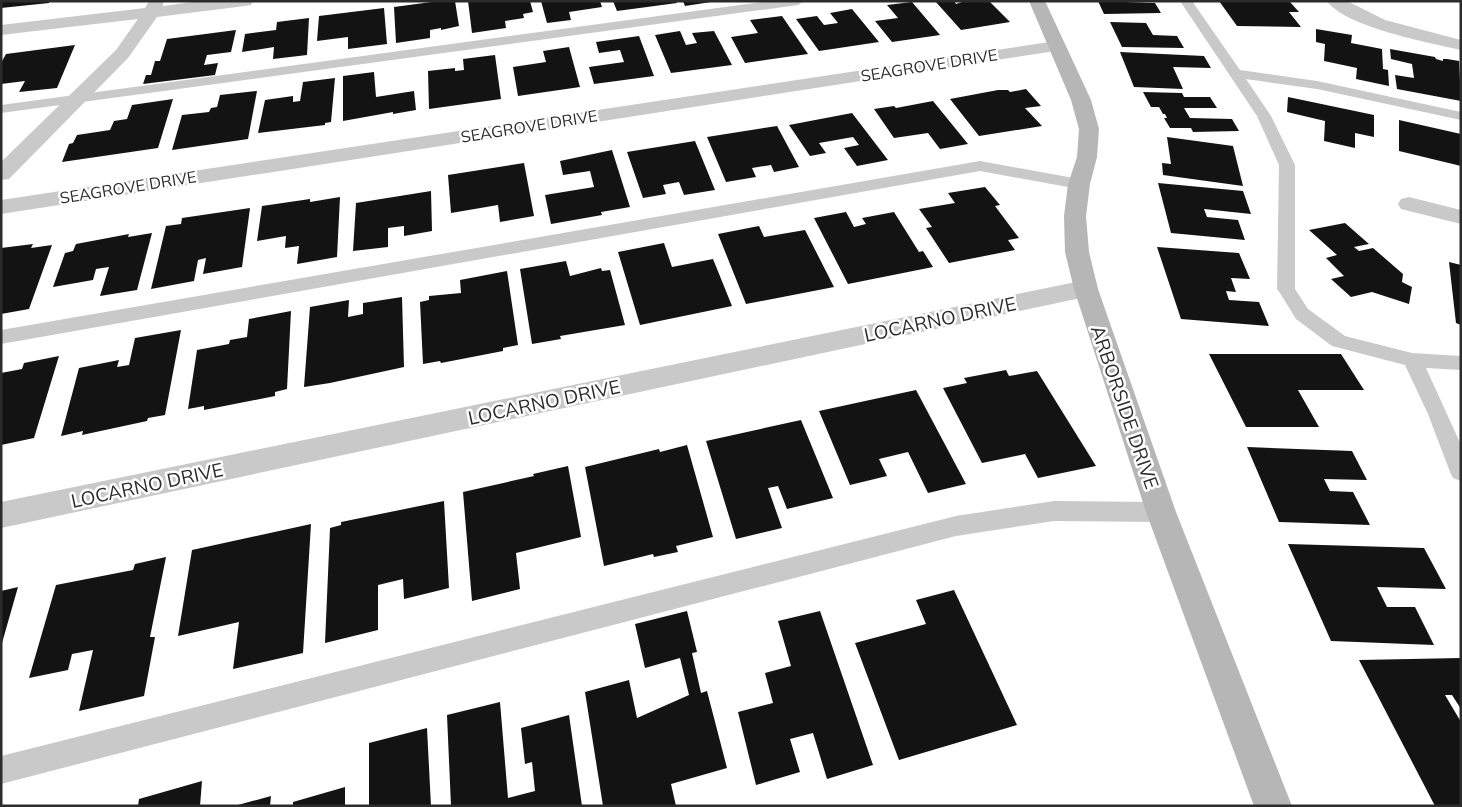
<svg xmlns="http://www.w3.org/2000/svg" width="1462" height="807" font-family="Mulish,sans-serif">
<style>
.building{fill:#131313}
.lines{fill:none;stroke-linecap:round;stroke-linejoin:round}
.lane{fill:#c9c9c9;fill-rule:evenodd}
.street{fill:#c9c9c9;fill-rule:evenodd}
.secondary{fill:#b6b6b6;fill-rule:evenodd}
.labels{text-anchor:middle;dominant-baseline:central;stroke-width:5;stroke-linejoin:round;paint-order:stroke}
.far-street-label{font-size:16px;fill:#2c2c2c;stroke:#fff}
.street-label{font-size:19px;fill:#2c2c2c;stroke:#fff}
</style>
<rect width="100%" height="100%" fill="#fff"/>
<!-- building -->
<path class="building" d="M1,1H49V3L1,8Z
M439,1H455L459,26L441,30V28L430,30V38L396,43L394,7Z
M468,1H530L533,12L523,14L524,18L505,21L506,28L472,33Z
M541,1H600L602,7L569,12L571,20L547,23Z
M613,1H676L677,3L617,11Z
M683,1H711V2L685,6Z
M935,1H954L956,4L965,1H989L1010,22L961,30Z
M1098,1L1155,3L1161,13L1104,14Z
M1219,1L1290,2L1299,12H1289L1301,27L1237,26Z
M912,2L940,35L892,42L875,21L898,18L887,5Z
M384,8L387,44L348,49V37L317,41L319,16Z
M852,9L879,42L819,51L796,19L817,16L824,25L838,23L830,13Z
M782,16L808,54L745,63L731,37L758,33L750,20Z
M309,18L307,55L273,59L274,47L242,52L245,34L276,30L277,22Z
M1110,22L1146,23L1153,35L1177,36L1184,48L1122,47Z
M1316,29L1352,35L1351,43L1382,49L1383,69L1388,70L1389,86L1356,79L1357,68L1324,61L1325,44L1316,42Z
M236,30L231,52L207,55L204,65L218,63L215,75L143,84L146,75H151L155,61H160L167,39Z
M680,31L686,45L697,43L692,33L714,31L732,65L671,73L655,35Z
M639,36L654,76L594,84L589,67L624,62L620,50L599,53L596,42Z
M75,45L57,88L19,92L25,81L1,84V63L6,54Z
M569,47L580,87L518,96L513,67L546,62L543,51Z
M1390,49L1435,57L1436,59L1443,61V59H1447L1459,61L1461,101L1397,89L1395,75L1414,78L1412,64L1391,59Z
M1120,52L1204,56L1211,68L1173,67L1183,89L1134,87Z
M495,55L501,99L429,109L428,71L455,68V71L464,70L463,59Z
M374,72L376,97L414,91L416,110L393,114V112L343,121V76Z
M335,78L331,122L325,123V125L258,133L265,100L293,96V102L300,101L303,82Z
M1026,89L1041,106L1025,108L1042,126L979,136L950,99L998,90H1008L1010,92Z
M257,91L248,139L172,150L182,115L209,112L211,108L217,107L220,95Z
M1143,92L1182,93L1184,97H1210L1217,108H1184L1190,118L1232,119L1239,131L1193,132L1191,128H1170L1164,118H1167L1165,114H1163L1159,107H1151Z
M1288,97L1374,115V137L1355,133V148L1324,141L1325,121L1287,112Z
M173,99L158,148L62,162L69,144L73,143L77,135L110,130L114,121L127,119L132,105Z
M933,101L968,144L940,149L928,133L894,138L874,109L894,106L896,108Z
M852,113L888,160L857,166L844,148L859,145L853,137L819,143L826,153L810,156L789,125Z
M1399,120L1461,134V166L1399,151Z
M777,126L799,167L774,172L771,165L752,168L756,177L726,182L707,137Z
M1167,137L1233,146L1243,186L1163,175L1162,163L1171,164Z
M695,141L715,190L684,195L679,182L663,185L666,194L643,198L627,152Z
M612,150L630,207L601,212L602,215L551,224L545,195L594,187L590,171L563,175L560,161Z
M524,163L534,216L500,222L498,205L451,213L448,175Z
M1158,183L1243,191L1251,214L1204,209L1207,217L1238,220L1245,240L1171,233Z
M985,187L1000,205L995,206L1019,238L1008,240L1015,250L949,263L926,228L932,227L919,209L955,203L948,193Z
M431,191L432,231L404,236V226L388,228V247L353,251L356,203Z
M340,197L337,257L297,264L299,246L285,248L286,236L257,241L262,206L310,199V202Z
M250,208L242,267L203,274L206,258L198,260L194,281L151,289L166,226L181,224L182,218Z
M846,212L854,227L866,224L862,218L894,212L919,252L923,251L933,267L848,284L814,218Z
M1345,223L1369,244L1354,247L1359,251L1373,248L1403,274L1402,282L1412,287L1409,304L1372,292L1351,297L1331,279L1344,276L1326,258L1337,255L1309,230Z
M759,226L764,237L805,230L834,287L746,304L718,234Z
M152,233L137,290L100,296L109,267L96,269L93,280L53,287L65,253L73,251L76,244L129,234L128,237Z
M664,243L672,267L713,259L732,306L640,325L618,252Z
M33,244L31,248L52,245L29,309L1,314V248Z
M1157,247L1239,253L1250,279L1231,278L1236,292L1226,291L1229,300L1259,302L1269,326L1181,319Z
M566,261L570,276L601,268L602,271L610,270L625,325L560,336L561,339L532,344L520,269Z
M1449,262L1461,265V325L1456,323Z
M507,271L518,345L503,348V351L441,363L440,361L423,364L420,302L429,300V296L461,293L460,280Z
M402,297L404,367L330,383L304,387L310,307L349,300L348,317L363,314V303Z
M291,311L287,389L275,392V396L204,410V406L188,409L197,350L229,344L230,340L247,337L249,319Z
M181,330L165,415L148,418L147,421L82,435L83,431L61,436L79,368L119,360L117,367L129,365L135,338Z
M1209,354H1341L1364,390H1298L1319,427H1246Z
M59,356L34,438L1,445V373L22,369L24,363Z
M1006,370L1009,376L1037,371L1096,466L1038,478L1025,454L982,463L943,388L967,383L964,378Z
M916,390L966,484L928,493L908,452L879,459L887,476L850,485L819,411Z
M801,420L833,498L787,509L778,486L768,488L782,528L736,539L706,441Z
M687,445L713,537L676,546L678,552L654,557L653,554L604,566L585,467L659,449L660,452Z
M1247,447L1352,451L1367,480L1324,479L1330,491L1353,492L1370,525L1279,522Z
M568,466L581,537L516,553L520,589L472,601L463,492L534,476L533,474Z
M444,501L449,588L404,599L403,579L378,585V630L325,643L330,528L341,525V522Z
M311,524L303,653L233,669L239,622L178,636L192,550Z
M1288,544L1424,548L1446,589L1377,587L1387,607H1415L1434,645L1331,641Z
M166,557L150,637H155L144,696L79,711L93,650L72,654L68,670L29,678L56,585L133,570L135,564Z
M18,587L2,643H1V591Z
M954,590L1017,725L899,760L855,643L926,624L916,600Z
M687,611L697,652L692,653L701,693L707,691L727,768L671,784L676,806H603L585,692L629,680L637,718L689,695L680,658L645,668L635,624Z
M820,611L873,765L827,779L813,733L790,739L800,772L756,785L738,712L773,703L765,673L791,666L778,621Z
M1461,658V709L1452,695H1445L1461,722V806H1435L1359,660Z
M500,702L508,798L535,791L532,762L525,764L521,728L569,715L582,806H451L447,715Z
M427,728L431,806H369V743Z
M202,781L200,806H138L139,799Z
M345,787V806H293V802Z
M271,796L270,806H238V805Z"/>
<g class="lines">
<!-- lane -->
<path class="lane" d="M769,1H804L798,5L1,113V105Z
M1180,1H1192L1240,70L1317,81L1461,112V120L1317,89L1246,79L1271,116L1295,165V289L1308,309L1345,336L1412,353L1461,356V370L1426,368L1461,445V481L1453,478L1450,472L1428,414L1405,365L1332,346L1296,319L1280,293L1277,289L1279,165L1257,116Z
M980,161L1079,179L1085,181L1087,184L1085,187L1079,189L980,171L1,344V330Z
M1054,501L1161,502L1169,505L1172,512L1169,519L1161,522L1054,521L956,536L1,784V756L956,516Z"/>
<!-- street -->
<path class="street" d="M149,1H163V6L200,1H253L251,5L245,6L157,17L128,58L9,179L1,180V162L116,50L138,19L1,35V25L145,8Z
M1327,1H1347L1385,20L1461,40V50C1430,43 1345,27 1327,1Z
M1056,41L1062,42L1065,46L1062,50L1,214V200Z
M1409,197L1461,210V224L1401,209L1398,204L1401,199Z
M1086,280L1095,283L1098,289L1095,295L1,528V502Z"/>
<!-- secondary -->
<path class="secondary" d="M1029,1H1045L1091,100L1099,129L1097,157L1090,184L1086,216L1089,252L1098,289L1176,512L1292,806H1254L1146,512L1074,289L1065,252L1064,216L1068,184L1077,157L1079,129L1071,100Z"/>
</g>
<g class="labels">
<!-- far-street labels -->
<g class="far-street-label">
<text transform="translate(929 65) rotate(-9)">SEAGROVE DRIVE</text>
<text transform="translate(529 126) rotate(-9)">SEAGROVE DRIVE</text>
<text transform="translate(128 187) rotate(-9)">SEAGROVE DRIVE</text>
</g>
<!-- street labels -->
<g class="street-label">
<text transform="translate(940 319) rotate(-12)">LOCARNO DRIVE</text>
<text transform="translate(544 402) rotate(-12)">LOCARNO DRIVE</text>
<text transform="translate(1125 407) rotate(71)">ARBORSIDE DRIVE</text>
<text transform="translate(147 485) rotate(-12)">LOCARNO DRIVE</text>
</g>
</g>
<!-- border -->
<rect width="1462" height="807" fill="none" stroke="#2c2c2c" stroke-width="5"/>
</svg>
